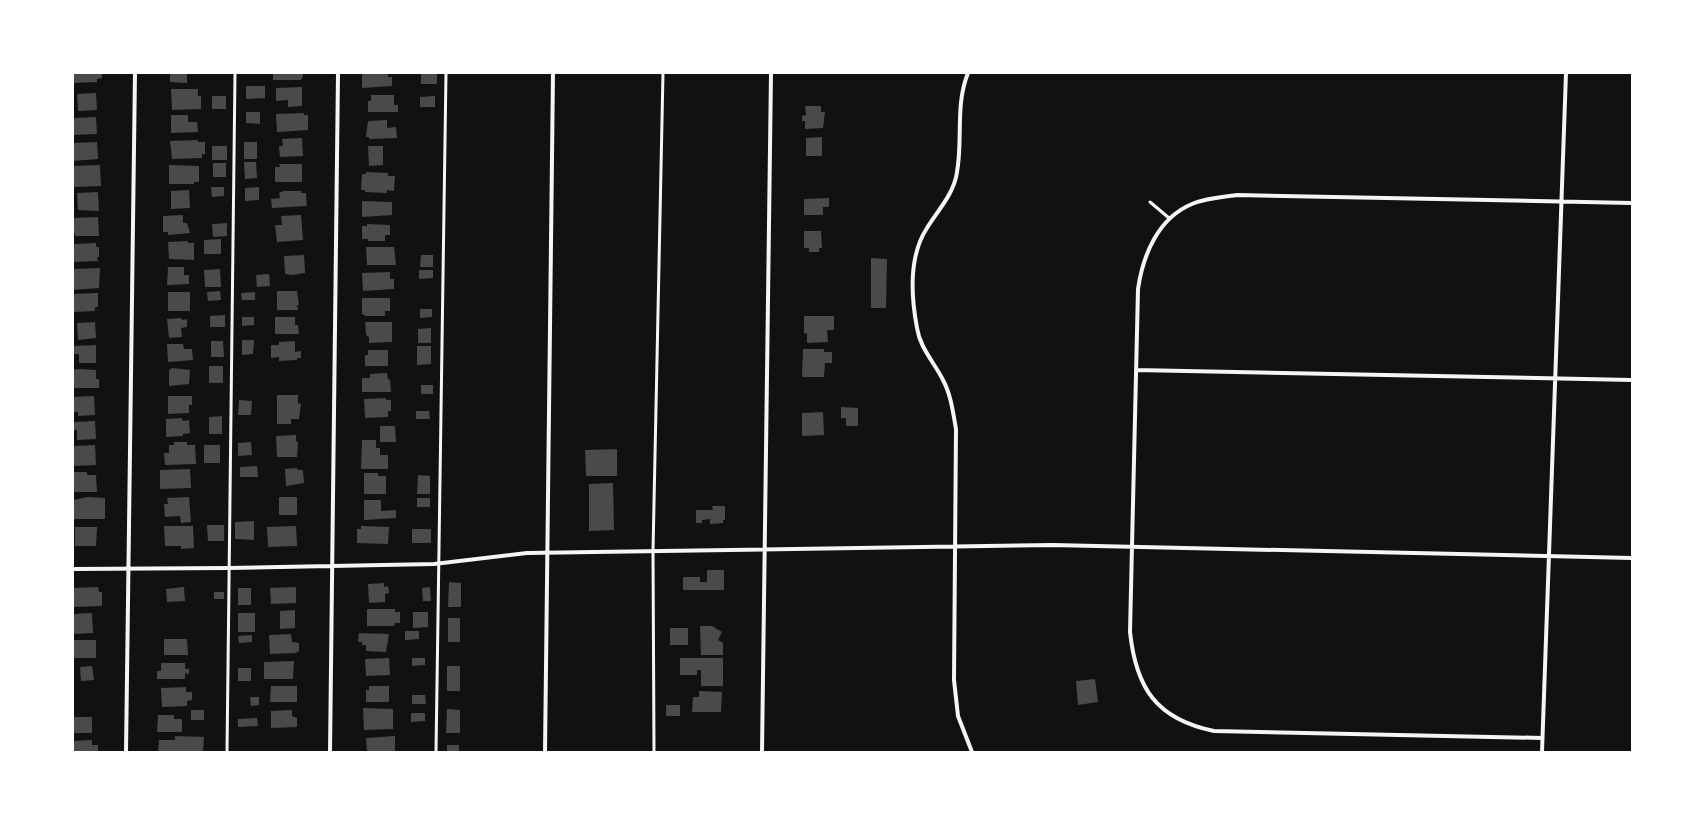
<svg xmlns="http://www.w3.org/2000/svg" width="1705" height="825" font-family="'Archivo Narrow',sans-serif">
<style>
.building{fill:#4a4a4a}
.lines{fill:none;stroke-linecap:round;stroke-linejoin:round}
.service{stroke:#f5f5f5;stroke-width:3}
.minor{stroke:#f5f5f5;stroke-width:4}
</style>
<rect width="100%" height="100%" fill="#111"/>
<!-- building -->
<path class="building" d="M73,73H102V78L97,79V82L73,83Z
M170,73H187V83L170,82Z
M273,73H303V76L301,80H273Z
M362,73H388V77H392V86L362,88Z
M421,73H437V84H421Z
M246,86H265V98L246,99Z
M302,87V106L288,107V100L276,101V88Z
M171,89H198V96H201V109L172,110Z
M96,93L97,110L78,111L77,94Z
M371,95H394V105H398V112H368V101H371Z
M212,96H226V109H212Z
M435,96V107H420V97Z
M805,106H821V112H825L823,128L805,129V121H802V116L806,115Z
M246,112H260V124L246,123Z
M304,113V115H308V130L277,132L276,114Z
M171,115H188V122H197L198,132L171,133Z
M96,117L97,134L73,135V118Z
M387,120V128L396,127L397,138L369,139V137H366L368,121Z
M822,137V156H806V138Z
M302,138L303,156L280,157L279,146H283L282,139Z
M198,140V142H205V154H202V158L172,159L170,141Z
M97,142L98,159L73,161V143Z
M244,142H257V159H244Z
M212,146H227V160H212Z
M368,146H383V165L369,166Z
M244,162H256L257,178L245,179Z
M213,163H226V177H213Z
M279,164H302V182H275V167H280Z
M100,165L101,186L73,187V166Z
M169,165L199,166V182H194V184H169Z
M366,172L388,173V176H395L394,191L387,190V193L365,192V190H361L362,174H366Z
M211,187H224V196L212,197Z
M259,187V200L245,201V188Z
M189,190L190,208L171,209V191Z
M284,191H301V193H306L307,206L272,208L271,199L280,198L279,193Z
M98,192L99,211L78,210L77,193Z
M829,198V207H823V215H804V199Z
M362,201L392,202V215L362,217Z
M183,215V223H187L190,233L168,235V232H163V216Z
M301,215L303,240L277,242L275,225H282L281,216Z
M98,217L99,236H75V233L73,234V218Z
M227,223V236L213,237L212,224Z
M367,224L390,225V235H385V241H368V239H362V226H367Z
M804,231H821L822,248H819V252H809V248H804Z
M221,239V254H204V240Z
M188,241V243H194V260L169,259L168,242Z
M96,243V247H99V257H97L98,261L73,262L74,244Z
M366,247H394L396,265H367Z
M304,255L305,273L293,275L285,274L284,256Z
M421,255H433V267H420Z
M871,258L887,259L886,308H871Z
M168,267H184V275H189V284L167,285Z
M100,268L99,288L73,290V269Z
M220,269L221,287H205L204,270Z
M419,270H433V278L419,279Z
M390,272V279H394V289L363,291L362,273Z
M269,274L270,286L257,287L256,275Z
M220,291L221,300L208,301L207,292Z
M277,291H297L299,305H297L298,310H277Z
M168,292H190V311H168Z
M255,292V300H242L241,293Z
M98,293V307H95V311L73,312V294Z
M362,298H390V311H385V316H366L362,314Z
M420,309H432V317L420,318Z
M225,315V327H210V316Z
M804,316H834V330H827L828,342L807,343V333L804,334Z
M242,317H254V325L242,326Z
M275,317H295V325H298L299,334H275Z
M181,318L182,320L187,319V327L181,328L182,337L169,338L167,319Z
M95,322L96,338L78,340L77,323Z
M365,322H392V342L369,343V337L366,335Z
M431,328V343H418V329Z
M242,340H254L253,354L242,355Z
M211,341H223L224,357H211Z
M295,341V352L301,351V358H297V360L279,361V357L271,358V345H279V342Z
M167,344H183L184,349H192L193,360L168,362Z
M96,345V363H79V354H74V346Z
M417,346H431V364L417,365Z
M803,349H824V352H832V363H825L824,377H802Z
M368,350H388V366H365V355H368Z
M209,366H223V383H209Z
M172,368L190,370L189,384L169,386V370Z
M78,369L96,370V379H99V388H73V370Z
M387,373L388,380L390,379L391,392H362V378H370V374Z
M421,385H433V394H421Z
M277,395H298V404L301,403L299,419H291V424H277Z
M94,396L95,415L78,416V412H73V397Z
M168,396H192V405H189V413L168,414Z
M386,398V400H391V411H388V417L365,418L364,399Z
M239,400L252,401L251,415H238Z
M841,407L858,408V426H846V418H841Z
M416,411H429L430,419H416Z
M823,412L824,435L802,436V413Z
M222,416V434H209V417Z
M182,418L183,421L189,420L190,433L183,434V436L166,437V419Z
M95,421L96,439L77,440V430H73V422Z
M380,426H395L396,442H380Z
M296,435V441L298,442L297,457H277L276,436Z
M362,440H376V448H380V455H388V469H361Z
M174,442H187V445H195L196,464L165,465L164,453H169V445H174Z
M251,442L252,455L238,456V443Z
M95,445L96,465L73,466V446Z
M204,445H220V463H204Z
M617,449V476H586L585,450Z
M257,466L258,477H240V467Z
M297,468L298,470H303L304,483L286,486L285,469Z
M190,469L191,488L160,489V470Z
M73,472H87V475H96L97,492H73Z
M364,473H378V476H386V494H364Z
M418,475L430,476V494H417Z
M613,483L614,530L589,531V484Z
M88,497L105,498V519H73V500Z
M189,497L191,522L181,523L180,516L165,517L164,504H168L167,498Z
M279,497H297V515H279Z
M417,498H430V507H417Z
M364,500H381V511L396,510V518L364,520Z
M712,506H725V520H723V523L710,524V519L702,520V523H696V510H713Z
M254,521V540L235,539V522Z
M207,525H224V541H208Z
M164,526H193L194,548L181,549V546H165Z
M296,526L297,546L268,547L267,527Z
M361,526L389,527L388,544L357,543V529H361Z
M75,527H97L96,546H75Z
M412,529H431V543H412Z
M707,570H724V590H683V577H700V582H707Z
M449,582L461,583V607H448Z
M384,583V587L388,586L389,593L385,594V602L369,603L368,584Z
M98,587L99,592H102V606L73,607V588Z
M184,587L185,601L167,602L166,589Z
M296,587V603L271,604L270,588Z
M430,587L431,601H423L422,588Z
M238,588H251V605H238Z
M214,592H224V599H214Z
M367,609H395V612H400V623H395L394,626H367Z
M295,610V628L280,629V611Z
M413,612H428V627L413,628Z
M92,613L93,633L73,634V614Z
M238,613H255V632H238Z
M448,618H460V642H448Z
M700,626H712L722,632L718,640L723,643V655H701Z
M670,628H688V645H670Z
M405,631H419V639L405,640Z
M359,633L389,634L386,652L366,651V645H362V642H358Z
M291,634L292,642L299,643V651L295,653L270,654L269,635Z
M252,635V642L239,643L238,636Z
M164,639H187L188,655H164Z
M73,640H96V658H73Z
M389,658L390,675L366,676L365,659Z
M412,658H425V665L412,666Z
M680,658H723V686H701V670H697V675H680Z
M294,661L293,679H264V662Z
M161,663H185V669H189V674L185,673V679H157V671H161Z
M92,666L94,680L81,681L80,667Z
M447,666H460V691H447Z
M238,668H251V681H238Z
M1095,679L1098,702L1078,705L1076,681Z
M271,686H297V702H270Z
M369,686H389V702H366V690H369Z
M186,687V692H192V700L187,701V706L162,707L161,688Z
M699,691L722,692L721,712H692L693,697H699Z
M412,695H425L426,704H412Z
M250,697H259V705L251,706Z
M666,705H680V716H666Z
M363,708L393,709V729L364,730Z
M447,709L460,710V733H446Z
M191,710H204V720H191Z
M292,710V716L297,718V727L271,728V711Z
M411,713H425V721L411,722Z
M158,715H174V719H182V732H157Z
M73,717H92V733H73Z
M257,718L258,726L238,727V719Z
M175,736L204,737L203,752H158L159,740H175Z
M395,736V752H367L366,738Z
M92,740V745H98V752H73V741Z
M447,745H459V752H447Z"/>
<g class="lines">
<!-- service -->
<path class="service" d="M1150,202L1169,218
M227,752L235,73
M436,752L446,73
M654,752L653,551L663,73"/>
<!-- minor -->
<path class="minor" d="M968,73C955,105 963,139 957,172C954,194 938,210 927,228C908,257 911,296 917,328C920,348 934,362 943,380C951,395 953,412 956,429L954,680L958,716L972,752
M1136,370L1632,380
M73,569L229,568L434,564L527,553L1053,545L1632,558
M1542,738L1214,731C1156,719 1136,688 1130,632L1138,289C1143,255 1158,218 1192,204C1206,198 1222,197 1237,195L1632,203
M126,752L135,73
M330,752L338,73
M545,752L553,73
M762,752L771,73
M1542,752L1566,73"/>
</g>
<!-- border -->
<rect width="1705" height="825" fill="none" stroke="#ffffff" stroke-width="148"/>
</svg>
